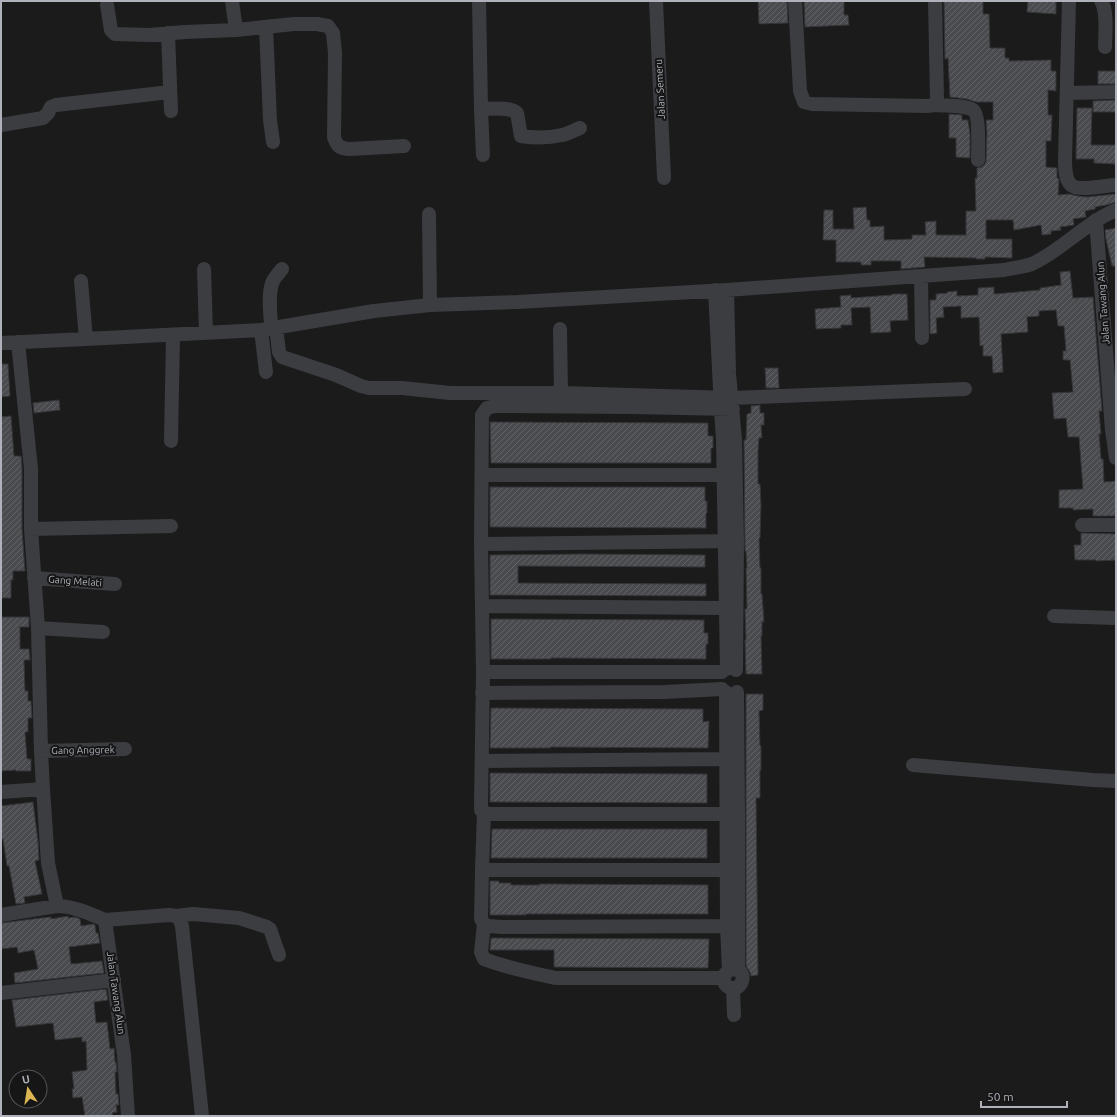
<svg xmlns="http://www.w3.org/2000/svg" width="1117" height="1117" font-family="Ubuntu,sans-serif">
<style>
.building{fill:url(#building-hatch);stroke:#353538}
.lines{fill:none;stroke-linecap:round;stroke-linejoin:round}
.minor{stroke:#3c3d41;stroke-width:14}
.labels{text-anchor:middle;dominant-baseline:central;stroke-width:4;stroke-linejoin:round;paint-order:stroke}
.street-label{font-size:10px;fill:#afb2ba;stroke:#161617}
</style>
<defs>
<pattern id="building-hatch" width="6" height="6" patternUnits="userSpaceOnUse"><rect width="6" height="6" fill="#4a4b4e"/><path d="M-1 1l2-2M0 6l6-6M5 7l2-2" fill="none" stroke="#626365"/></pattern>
</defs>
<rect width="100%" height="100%" fill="#1b1b1c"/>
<!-- building -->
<path class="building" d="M758,1H787L788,23L759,24Z
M804,1H844V15H848L849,25L805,27Z
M944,1H983V14H989L990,48H1005V58H1009V61L1051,60V71H1056V91L1048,90V115H1052L1051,141H1046V167L1057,168V178H1058L1059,180L1058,195L1069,194L1078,196L1087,197L1116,194V202L1106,205L1095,207V209L1085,211L1086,217L1073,219L1074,225L1060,227L1061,230L1051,231V234L1042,235L1041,225L1014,230L1013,220H986V239H1012V258L985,257V259H976V258L924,257L925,267L901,269V261H871V265H861V262H836V240H823L824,210H833V229H854L853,208L866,207L867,220H870V227L884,226V240L912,239V235H926L925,222L936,221V235H966V211H976L975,178H977V168L982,167L985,164L986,161L987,133L986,120H993V102H976L967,99L950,97L948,58L945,59Z
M1028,1H1056V14L1027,12Z
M1098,71H1116V84H1098Z
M1116,100V112H1093V101Z
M1077,108H1092L1091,145H1116V164L1094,163V159H1076Z
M949,114L962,115V120H968L970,134V158L956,157V138H949Z
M1116,228V266H1112L1106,239L1105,230Z
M1070,271L1073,298L1093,297L1102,411H1099L1101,434H1099L1101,459H1103L1104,482L1116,481V516H1093V509L1073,510V508H1059V490L1083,489L1079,437H1068L1066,418L1054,419L1052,393L1073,392L1070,360H1063V351H1066L1064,326H1058L1056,310L1039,311V316L1027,317L1028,332L1001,334L1003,372L993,373L992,356H983V345L980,346L979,317L961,318V306L943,307L944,317L936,318L937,333L930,334V300H936V294L948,293L947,292L957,291V296L978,295V288L994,287V294L1040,290V288L1061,285L1060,272Z
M892,294H907L908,320L890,321L891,332L871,333L870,307L851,308L852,325H841V328L816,329L815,309L841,307L840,296L851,295V298L892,295Z
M1,364H8L10,396L1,397Z
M765,368H778L779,388H766Z
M59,400L60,410L34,413L33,403Z
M760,405V413H764V425H761L762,438H759L758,451V484H760L761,505L760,538H759L760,568H761V594H762L764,622H762V636H761L762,674H746L745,640H746L745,609H747L746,568H747L746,551H745L744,440H746L747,414L751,413V406Z
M11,416L14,456H21L22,469V529L25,571H13V580H11V598H1V417Z
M490,422L708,423V436H713V448H711V463H491Z
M490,487H705V501H707V513H706V528L490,527Z
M1081,533L1116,534V560L1096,561V560H1075L1074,545H1081Z
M584,554L705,555V567L518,566V583L706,584V596L490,595V555Z
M1,617H29V627H20V649H29L30,660H24L25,691H28V701H31L32,718H28V732H25L27,759H31V771H16V770L1,771Z
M491,619L704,620V633H708V644H706V659L551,658V659H491Z
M746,694H763V710L759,711L760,746H761V770H760V798H756L758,975L751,976L750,972L746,966Z
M491,708L703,709V722L709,721L708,748L550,747V748H490Z
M490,773L707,774V803L490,802Z
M33,802L38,842L39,860L35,861L42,894L24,897L25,903L16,904L9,866H7L3,839H1V806Z
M492,829H707V858H491Z
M490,881H499V883H511V885H539V884H553L708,885V914H526V915H490Z
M68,916V918L75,917L80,919L81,926L93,924L95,925L96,933H98L100,943L69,947L71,964L102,961L104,973L15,983L14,973L38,969L34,950L18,953L17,947L1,949V923L41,918L51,917V919Z
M491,938L709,939L708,968L554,967V950H490Z
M106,989L108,1000L94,1002L96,1023L107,1022L110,1049L114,1048L115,1062H116L117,1072H115L116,1094H118L119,1105H116L117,1112L112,1113L113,1116H85L82,1097L73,1098L72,1089H74L72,1072L87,1070L86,1041L82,1042V1037L55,1040L53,1023L16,1027L12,1000Z"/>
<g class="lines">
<!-- minor -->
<path class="minor" d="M232,1L236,30L294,24H317L328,26L333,33L335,53L334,137C337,146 339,148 349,149L404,146
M479,1L481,109L483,155
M656,1L664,178
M795,1L800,91L804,102L812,104L927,106L936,105L937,99L935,1
M1069,1L1065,160C1065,168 1065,179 1071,185C1079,192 1106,185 1116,185
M1101,1C1108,11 1105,35 1105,47
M107,5L111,30L115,34L149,35L185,32L236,30
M266,27L270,120L273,142
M168,33L171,111
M1067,93L1116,92
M936,105C946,106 965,105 973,110C980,115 978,151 978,160
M481,109C492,109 508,106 517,113L521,136C534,138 549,138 562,135C568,134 574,130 580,128
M1,125L43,118L48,113L51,107L56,105L170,92
M429,214L430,305
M1096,220L1112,430L1116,458
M204,269L206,333
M921,277L922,338
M81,281L86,339
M715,290L721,409L723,440L727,669
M727,290L729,373L735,440L737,541L736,670
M276,327L279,352L282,357L336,375L361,386L369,388H402L450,393H561L732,398L965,389
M271,328C271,315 267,294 273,281C275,277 279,273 282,269
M560,329L561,393
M261,330L266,372
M18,342L31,469V529L38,628L41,751L43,789L48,863L57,906
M1,343L86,339L261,330L374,311L430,305L518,302L727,290L1004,270C1013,268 1023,267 1032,264C1062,250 1085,223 1116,210
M171,441L173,335
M482,475H723
M1082,525H1116
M31,529L171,526
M481,544L735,541
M34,578L115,584
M482,606L725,608
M1054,616L1116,618
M38,628L103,632
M483,672H722
M726,692L727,926L729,970C724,974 721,981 727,986C742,997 752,965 729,970
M737,692L738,814V970
M482,693L665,692L722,689
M41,751L125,749
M482,761L726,759
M913,765L1093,780L1116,781
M1,792L43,789
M484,813L490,814H736
M482,870L481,919L484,924L489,926L502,927L727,926
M727,870H482L484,813L481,810V806L483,672L481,544L482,415L487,408L495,406L631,407L733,409
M1,915L57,906C74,906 90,914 105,920L124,1055L128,1116
M176,916L180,920L182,926L202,1116
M105,920L169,915L176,916L193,914L239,918L267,927L270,929L279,955
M484,924L481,952L484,959C507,968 532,973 556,978H723
M733,988L734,1015
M1,993L114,980"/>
</g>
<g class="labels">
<!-- street labels -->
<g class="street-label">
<text transform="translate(660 89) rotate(-93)">Jalan Semeru</text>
<text transform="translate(1103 303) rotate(-94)">Jalan Tawang Alun</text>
<text transform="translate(75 581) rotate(4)">Gang Melati</text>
<text transform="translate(83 750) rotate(-1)">Gang Anggrek</text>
<text transform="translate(116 993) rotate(82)">Jalan Tawang Alun</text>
</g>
</g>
<!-- border -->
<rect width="1117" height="1117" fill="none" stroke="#afb2ba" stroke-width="4"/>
<!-- north arrow -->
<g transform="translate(28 1089) rotate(348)"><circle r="19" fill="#161617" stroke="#535458"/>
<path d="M0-3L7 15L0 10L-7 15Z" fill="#dcb653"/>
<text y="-6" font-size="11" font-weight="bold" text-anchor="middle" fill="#afb2ba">U</text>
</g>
<!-- scale -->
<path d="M981 1101v6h86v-6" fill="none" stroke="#afb2ba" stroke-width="2"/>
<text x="987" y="1101" font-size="12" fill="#afb2ba" stroke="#161617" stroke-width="3" paint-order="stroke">50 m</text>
</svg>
